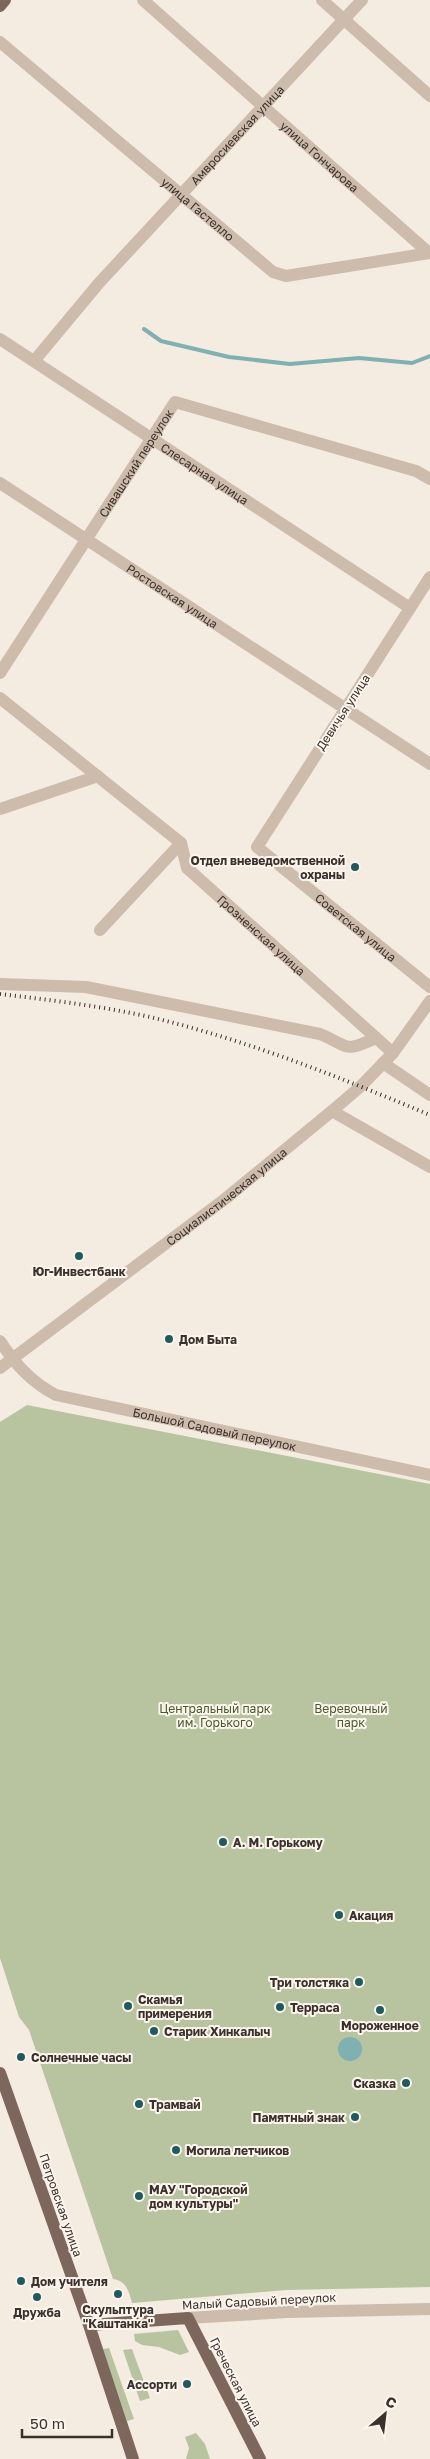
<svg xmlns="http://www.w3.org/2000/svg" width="430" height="2459" font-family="'Golos Text',sans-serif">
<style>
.green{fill:#b8c4a0}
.water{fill:#7fb0b2}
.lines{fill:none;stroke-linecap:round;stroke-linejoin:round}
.stream{stroke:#7fb0b2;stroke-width:4}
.minor{stroke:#cdbbac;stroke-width:12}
.major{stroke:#7d675c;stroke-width:12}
.rail{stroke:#3b302b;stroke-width:4;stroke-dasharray:1 4;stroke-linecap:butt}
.poi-dot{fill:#1f5a5e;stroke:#fbf5ee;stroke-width:2}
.labels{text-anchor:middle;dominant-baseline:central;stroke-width:4;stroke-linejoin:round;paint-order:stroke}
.street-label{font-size:12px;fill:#3b302b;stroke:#fbf5ee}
.poi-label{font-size:12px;font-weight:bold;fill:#3b302b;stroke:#fbf5ee;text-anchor:start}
.park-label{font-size:12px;fill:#4a5a2e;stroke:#fbf5ee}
</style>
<rect width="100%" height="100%" fill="#f4ebe1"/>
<!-- green -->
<path class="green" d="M27,1405L430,1484V2287L286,2290L132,2303C129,2292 127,2281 113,2279L29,2030L19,2017L0,1958V1422Z
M178,2330L189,2352L180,2355L159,2347L142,2345L135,2341L134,2334Z
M109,2348L134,2419L127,2421L103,2349Z
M132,2349L150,2398L140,2401L123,2350Z
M196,2433L205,2444L210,2459H186L189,2448L185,2437Z"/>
<!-- water -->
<path class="water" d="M338 2049a12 12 0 1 1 24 0a12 12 0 1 1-24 0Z"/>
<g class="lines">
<!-- stream -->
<path class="stream" d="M144,329L161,341L229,357L290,364L359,358L412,363L430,356"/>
<!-- minor -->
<g class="minor">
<path id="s1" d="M143,0L429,253"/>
<path d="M322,0L430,96"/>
<path id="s2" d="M0,42L273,272L286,276L430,253"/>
<path id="s3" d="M0,339L410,608"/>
<path id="s4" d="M34,361L99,283L362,0"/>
<path id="s5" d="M0,483L430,764"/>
<path id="s6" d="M430,577L257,847L430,987"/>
<path id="s7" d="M0,673L175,402L416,471L430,479"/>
<path id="s8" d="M0,698L181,843L187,868L393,1053"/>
<path d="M0,809L98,776"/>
<path d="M100,930L181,843"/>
<path d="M0,984L86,987L320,1034C351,1047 343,1053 376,1038"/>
<path d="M383,1063L430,1095"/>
<path d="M332,1111L430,1167"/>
<path id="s9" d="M0,1341C15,1364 31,1382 56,1395L430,1475"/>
<path id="s10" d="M0,1368L225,1199L332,1111L361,1086L393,1053L430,1001"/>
<path d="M188,2318L287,2312L430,2309"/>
</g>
<!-- major -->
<path class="major" d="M0,6L5,0
M0,2073L89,2325L133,2459
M89,2325L188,2318L260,2459"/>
<!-- rail -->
<path class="rail" d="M0,994C50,1000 101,1006 150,1017C247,1040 339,1077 430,1115"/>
</g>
<!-- markers -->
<g class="poi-dot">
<circle cx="355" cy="867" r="5"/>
<circle cx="79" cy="1256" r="5"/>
<circle cx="169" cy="1339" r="5"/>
<circle cx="223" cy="1842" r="5"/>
<circle cx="339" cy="1915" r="5"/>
<circle cx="359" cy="1982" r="5"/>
<circle cx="128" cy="2006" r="5"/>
<circle cx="280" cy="2007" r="5"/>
<circle cx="380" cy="2010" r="5"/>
<circle cx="154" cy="2031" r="5"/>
<circle cx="21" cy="2057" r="5"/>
<circle cx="406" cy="2083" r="5"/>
<circle cx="139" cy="2104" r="5"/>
<circle cx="355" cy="2117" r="5"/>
<circle cx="176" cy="2150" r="5"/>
<circle cx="139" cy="2196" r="5"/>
<circle cx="21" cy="2281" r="5"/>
<circle cx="118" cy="2294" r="5"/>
<circle cx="37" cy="2297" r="5"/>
<circle cx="187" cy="2384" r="5"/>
</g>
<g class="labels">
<!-- street labels -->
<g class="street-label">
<text stroke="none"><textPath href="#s4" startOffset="304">Амвросиевская улица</textPath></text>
<text stroke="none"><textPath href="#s1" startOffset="236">улица Гончарова</textPath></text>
<text stroke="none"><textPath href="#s2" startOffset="259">улица Гастелло</textPath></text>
<text stroke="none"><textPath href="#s7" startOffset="250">Сивашский переулок</textPath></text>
<text stroke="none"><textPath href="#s3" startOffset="245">Слесарная улица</textPath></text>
<text stroke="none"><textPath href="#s5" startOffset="206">Ростовская улица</textPath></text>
<text transform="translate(343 712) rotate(-57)">Девичья улица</text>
<text stroke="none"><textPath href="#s6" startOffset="448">Советская улица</textPath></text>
<text stroke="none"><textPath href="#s8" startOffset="358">Грозненская улица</textPath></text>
<text stroke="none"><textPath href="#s10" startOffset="284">Социалистическая улица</textPath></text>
<text stroke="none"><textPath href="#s9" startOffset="241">Большой Садовый переулок</textPath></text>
<text transform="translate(61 2205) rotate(71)">Петровская улица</text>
<text transform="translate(259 2301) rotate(-3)">Малый Садовый переулок</text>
<text transform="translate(236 2382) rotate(63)">Греческая улица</text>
</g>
<!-- poi labels -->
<g class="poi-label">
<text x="345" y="860" text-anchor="end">Отдел вневедомственной<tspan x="345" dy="14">охраны</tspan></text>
<text x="79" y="1271" text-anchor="middle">Юг-Инвестбанк</text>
<text x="179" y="1339">Дом Быта</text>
<text x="233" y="1842">А. М. Горькому</text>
<text x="349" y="1915">Акация</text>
<text x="349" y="1982" text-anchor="end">Три толстяка</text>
<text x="138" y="1999">Скамья<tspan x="138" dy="14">примерения</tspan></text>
<text x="290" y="2007">Терраса</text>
<text x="380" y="2025" text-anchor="middle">Мороженное</text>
<text x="164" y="2031">Старик Хинкалыч</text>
<text x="31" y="2057">Солнечные часы</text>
<text x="396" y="2083" text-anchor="end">Сказка</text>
<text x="149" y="2104">Трамвай</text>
<text x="345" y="2117" text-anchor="end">Памятный знак</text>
<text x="186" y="2150">Могила летчиков</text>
<text x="149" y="2189">МАУ "Городской<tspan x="149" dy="14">дом культуры"</tspan></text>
<text x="31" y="2281">Дом учителя</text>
<text x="118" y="2309" text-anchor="middle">Скульптура<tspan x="118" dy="14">"Каштанка"</tspan></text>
<text x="37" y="2312" text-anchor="middle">Дружба</text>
<text x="177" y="2384" text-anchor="end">Ассорти</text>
</g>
<!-- park labels -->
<g class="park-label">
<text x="215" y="1708">Центральный парк<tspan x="215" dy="14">им. Горького</tspan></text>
<text x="351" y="1708">Веревочный<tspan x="351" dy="14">парк</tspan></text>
</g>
</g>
<!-- north arrow -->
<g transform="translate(385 2414) rotate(28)" stroke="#fbf5ee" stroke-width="4" paint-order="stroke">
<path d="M0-4L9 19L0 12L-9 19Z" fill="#3b302b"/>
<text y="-8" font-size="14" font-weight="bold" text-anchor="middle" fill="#3b302b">С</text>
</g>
<!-- scale -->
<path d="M22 2429v8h90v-8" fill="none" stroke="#3b302b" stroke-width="2.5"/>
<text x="30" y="2429" font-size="15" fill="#3b302b" stroke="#fbf5ee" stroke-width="4" paint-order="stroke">50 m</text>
</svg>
